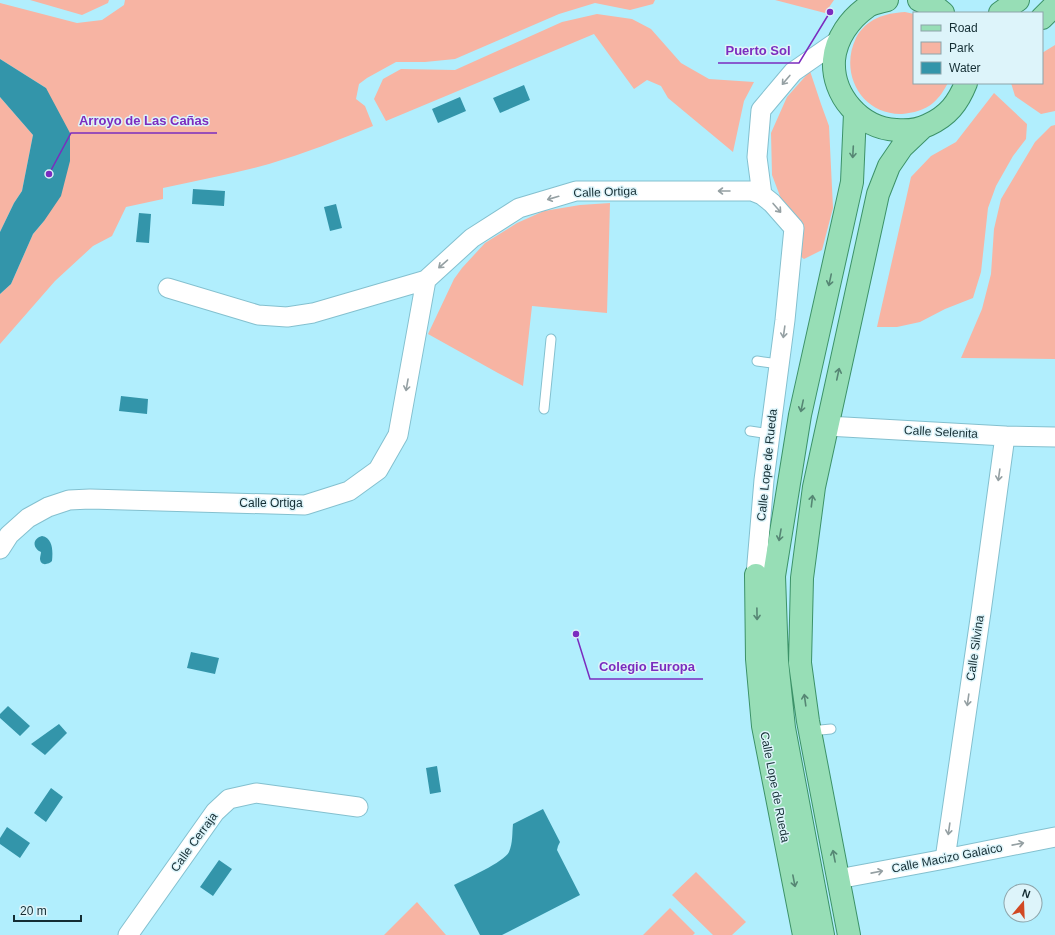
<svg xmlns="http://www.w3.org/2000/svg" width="1055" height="935" font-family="Helvetica,sans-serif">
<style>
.green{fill:#f7b4a3}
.water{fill:#3395aa}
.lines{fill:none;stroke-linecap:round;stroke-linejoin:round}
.lane-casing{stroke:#84c0cf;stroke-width:11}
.street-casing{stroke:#84c0cf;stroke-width:21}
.primary-casing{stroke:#3c9268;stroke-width:24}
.lane{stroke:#fff;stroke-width:9}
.street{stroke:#fff;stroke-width:19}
.primary{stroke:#97deb6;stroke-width:22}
.oneway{stroke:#95a0a3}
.oneway2{stroke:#568674}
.labels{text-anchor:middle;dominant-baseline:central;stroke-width:3;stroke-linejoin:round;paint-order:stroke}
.street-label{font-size:12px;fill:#142d33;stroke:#ddf4fa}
.leader{fill:none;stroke:#7b2cbf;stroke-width:1.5}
.callout-dot{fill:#7b2cbf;stroke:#ddf4fa;stroke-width:1.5}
.callout-label{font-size:13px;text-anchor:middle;font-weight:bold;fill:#7b2cbf;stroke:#ddf4fa;stroke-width:3;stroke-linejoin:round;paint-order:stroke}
</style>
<rect width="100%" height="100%" fill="#b1eefd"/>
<!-- green -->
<path class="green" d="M30,0H109L108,3L82,15Z
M125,0H655L653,4L630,10L595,3L559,14L455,59L425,62H396L367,78L359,84L356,99L365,106L373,126C339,140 305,153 269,164C234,174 199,180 163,188V199L126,207L112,236L93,246L55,281L0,344V294L11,284L33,234L44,221L46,88L0,59V3L77,23L102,20L124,5Z
M775,0H834L825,13Z
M905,12L914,14V83H948C944,90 940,97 933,103C925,110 913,113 902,114C861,115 839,73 856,38C866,19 885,13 905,12Z
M597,14L632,19L651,29L681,63L709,79L754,82L744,101L733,152L668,98L661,86L647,80L634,89L594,34L386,121L374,99L383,79L401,69L455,70L562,22Z
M1055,45V111L1041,114L1015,96L1011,83H1042V53Z
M810,71L821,104L829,126L833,208L822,250L804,259L797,254L783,204L772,175L771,133L787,97Z
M994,93L1027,124L1026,139L1013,156L996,186L988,208L981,272L973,298L945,309L920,322L897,327H877L911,177L931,156L956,142Z
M0,97L33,135L22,191L14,203L0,232Z
M1055,125V359L961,358L982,309L991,274L994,229L1001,199L1035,142L1051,126Z
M610,203L607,313L532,306L523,386L498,373L428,334L454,279L462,268L485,243L517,223L544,211L580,205Z
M696,872L746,922L732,935H713L672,895Z
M417,902L446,935H384Z
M670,908L695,933L693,935H643Z"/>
<!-- water -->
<path class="water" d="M0,59L46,88L70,133V161L61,196L44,221L33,234L11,284L0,294V232L14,203L22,191L33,135L0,97Z
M524,85L530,100L500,113L493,98Z
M460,97L466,111L438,123L432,109Z
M193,189L225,191L224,206L192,204Z
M336,204L342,228L330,231L324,207Z
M139,213L151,214L149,243L136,242Z
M121,396L148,399L147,414L119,411Z
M42,536C53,538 53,551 52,561C49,564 41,567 40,559C40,556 41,554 41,552C39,551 37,550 36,548C32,542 37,537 42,536Z
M191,652L219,658L215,674L187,668Z
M8,706L30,726L20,736L0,718V714Z
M59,724L67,733L45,755L31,744Z
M437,766L441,792L430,794L426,768Z
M51,788L63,797L46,822L34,813Z
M543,809L560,842L558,846L557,850L580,895L502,935H480L454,885C466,879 504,862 509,852C513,843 512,833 513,824Z
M7,827L30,843L20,858L0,844V838Z
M219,860L232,869L213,896L200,887Z"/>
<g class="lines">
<defs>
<path id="lane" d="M757,361L779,364
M544,409L551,339
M750,431L770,434
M810,731L831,729"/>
<path id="street" d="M168,288L258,315L287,317L313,313L426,280
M827,426L1005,436L1055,437
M0,549L9,535L28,518L48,507L69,500L90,499L305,505L349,491L378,470L398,435L426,280L472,238L519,208L576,191H752L762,195
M756,575L764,480L785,320L794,228L772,203L762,195L757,157L761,110L793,72L839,40
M945,859L981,612L1005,436
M838,879L945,859L1055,837
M128,935L215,812L229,799L256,793L358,807"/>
<path id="primary" d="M887,0C881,2 872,3 867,7C850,19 836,38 834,60C832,95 860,128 896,130C907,131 918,130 928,125C948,116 958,103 966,83
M919,0L937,8L943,13
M1000,13L1018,0
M1042,18L1055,5
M756,575L757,659L763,726L804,935
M823,935L784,728L777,661L774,576L800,415L852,182L855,113
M849,935L808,721L800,663L802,578L814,487L878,194L889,166L902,147L922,128"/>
</defs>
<!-- lane casing -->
<use href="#lane" class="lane-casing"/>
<!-- street casing -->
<use href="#street" class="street-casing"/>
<!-- primary casing -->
<use href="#primary" class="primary-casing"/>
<!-- lane -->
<use href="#lane" class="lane"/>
<!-- street -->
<use href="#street" class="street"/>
<!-- primary -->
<use href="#primary" class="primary"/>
</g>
<!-- one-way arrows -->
<defs><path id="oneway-shaft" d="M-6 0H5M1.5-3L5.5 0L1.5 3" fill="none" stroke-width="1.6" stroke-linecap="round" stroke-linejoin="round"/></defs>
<g class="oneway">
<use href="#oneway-shaft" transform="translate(786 80) rotate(130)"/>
<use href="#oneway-shaft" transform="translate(724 191) rotate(180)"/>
<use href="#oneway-shaft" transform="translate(553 198) rotate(164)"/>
<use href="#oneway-shaft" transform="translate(777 208) rotate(49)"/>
<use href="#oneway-shaft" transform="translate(443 264) rotate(139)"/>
<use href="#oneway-shaft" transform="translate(784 332) rotate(98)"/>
<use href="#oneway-shaft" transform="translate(407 385) rotate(100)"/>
<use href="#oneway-shaft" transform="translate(999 475) rotate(98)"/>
<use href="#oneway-shaft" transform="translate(968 700) rotate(98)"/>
<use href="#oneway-shaft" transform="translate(949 829) rotate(98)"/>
<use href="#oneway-shaft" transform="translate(1018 844) rotate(-11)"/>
<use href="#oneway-shaft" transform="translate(877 872) rotate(-11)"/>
</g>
<g class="oneway2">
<use href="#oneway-shaft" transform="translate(853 152) rotate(93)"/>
<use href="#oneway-shaft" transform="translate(830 280) rotate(102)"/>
<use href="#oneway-shaft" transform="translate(838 374) rotate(-78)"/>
<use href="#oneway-shaft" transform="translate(802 406) rotate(102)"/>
<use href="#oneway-shaft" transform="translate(812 501) rotate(-83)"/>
<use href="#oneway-shaft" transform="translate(780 535) rotate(100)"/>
<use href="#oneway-shaft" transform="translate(757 614) rotate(89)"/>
<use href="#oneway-shaft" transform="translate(805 700) rotate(-98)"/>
<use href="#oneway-shaft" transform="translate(834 856) rotate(-101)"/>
<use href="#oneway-shaft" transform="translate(794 881) rotate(79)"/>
</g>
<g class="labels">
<!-- street labels -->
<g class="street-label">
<text transform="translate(605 192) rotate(-2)">Calle Ortiga</text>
<text transform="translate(941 432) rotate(3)">Calle Selenita</text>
<text transform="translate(767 465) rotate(-84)">Calle Lope de Rueda</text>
<text x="271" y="503">Calle Ortiga</text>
<text transform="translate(975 648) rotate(-82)">Calle Silvina</text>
<text transform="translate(775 787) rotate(79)">Calle Lope de Rueda</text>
<text transform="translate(194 842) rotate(-54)">Calle Cerraja</text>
<text transform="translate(947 858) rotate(-11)">Calle Macizo Galaico</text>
</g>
</g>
<!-- callouts -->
<path class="leader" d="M830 12L799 63H718M49 174L71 133H217M576 634L590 679H703"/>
<g class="callout-dot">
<circle cx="830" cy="12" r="4"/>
<circle cx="49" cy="174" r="4"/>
<circle cx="576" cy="634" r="4"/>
</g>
<g class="callout-label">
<text x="758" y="55">Puerto Sol</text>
<text x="144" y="125">Arroyo de Las Cañas</text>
<text x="647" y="671">Colegio Europa</text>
</g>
<!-- legend -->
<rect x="913" y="12" width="130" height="72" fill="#ddf4fa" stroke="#8da4aa"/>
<rect x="921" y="25" width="20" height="6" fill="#97deb6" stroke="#8da4aa"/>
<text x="949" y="32" font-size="12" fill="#142d33">Road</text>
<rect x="921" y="42" width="20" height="12" fill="#f7b4a3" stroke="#8da4aa"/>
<text x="949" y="52" font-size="12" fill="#142d33">Park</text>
<rect x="921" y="62" width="20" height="12" fill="#3395aa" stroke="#8da4aa"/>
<text x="949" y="72" font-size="12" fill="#142d33">Water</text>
<!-- north arrow -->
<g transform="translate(1023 903) rotate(19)"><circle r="19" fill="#ddf4fa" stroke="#8da4aa"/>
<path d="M0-3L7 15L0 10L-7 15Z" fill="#d14823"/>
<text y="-6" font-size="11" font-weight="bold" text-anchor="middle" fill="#142d33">N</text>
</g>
<!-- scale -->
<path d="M14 915v6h67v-6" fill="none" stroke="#142d33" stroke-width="2"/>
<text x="20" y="915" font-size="12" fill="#142d33" stroke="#ddf4fa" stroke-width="3" paint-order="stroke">20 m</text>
</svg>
